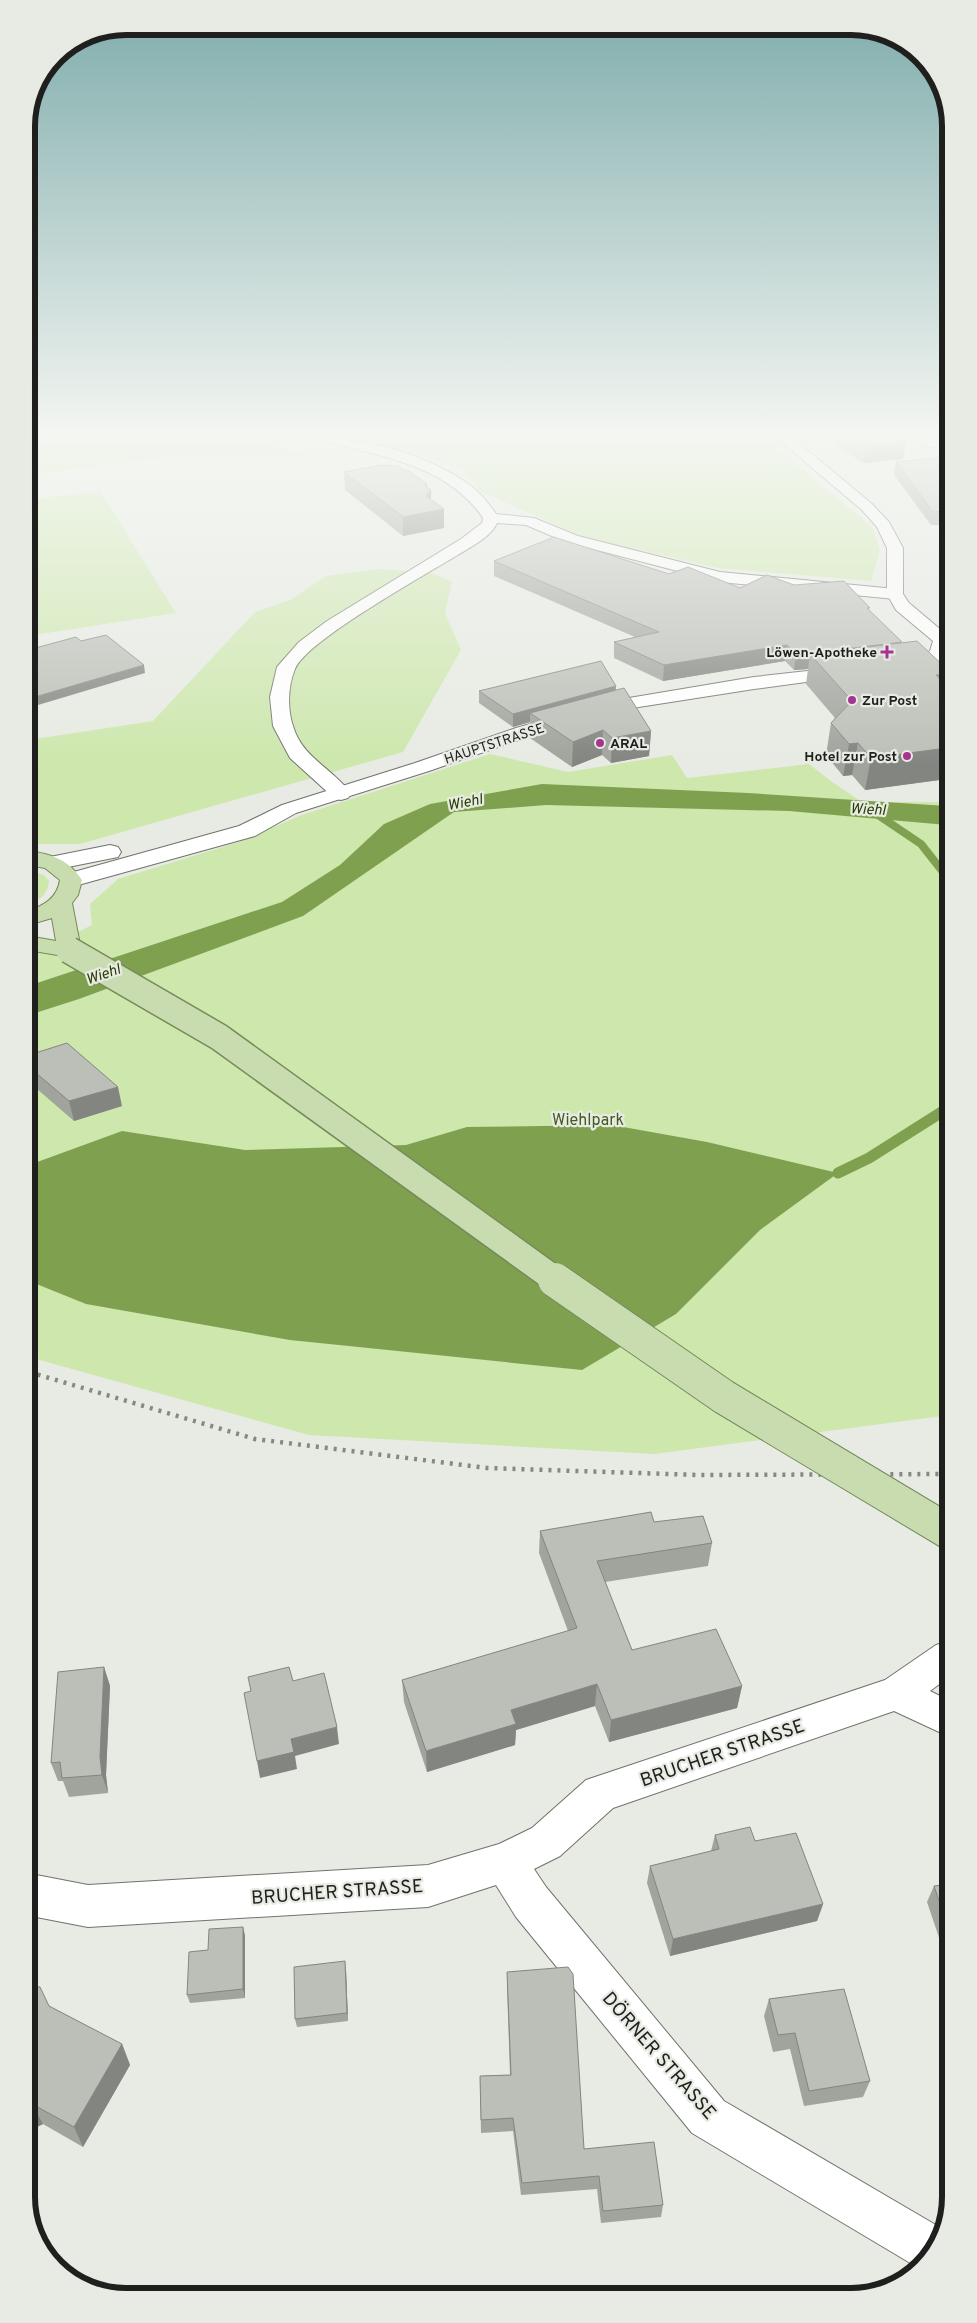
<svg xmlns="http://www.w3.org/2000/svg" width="977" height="2323" font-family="Overpass,sans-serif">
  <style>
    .green { fill: #cde7ad }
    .water { fill: #7fa14f }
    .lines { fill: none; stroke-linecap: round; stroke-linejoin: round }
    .stream-far1 { stroke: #7fa14f; stroke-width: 8 }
    .stream { stroke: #7fa14f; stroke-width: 11 }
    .minor-casing { stroke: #70736c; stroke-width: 2 }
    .tertiary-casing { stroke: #70736c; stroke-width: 2 }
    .primary-casing { stroke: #758b59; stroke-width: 2 }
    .minor { fill: #fff; fill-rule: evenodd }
    .tertiary { fill: #fff; fill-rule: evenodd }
    .primary { fill: #c8dcaf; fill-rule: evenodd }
    .rail { stroke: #868983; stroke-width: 4.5; stroke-dasharray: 3 6; stroke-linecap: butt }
    .primary-bridge-far1-casing { stroke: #758b59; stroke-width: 29; stroke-linecap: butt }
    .primary-bridge-casing { stroke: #758b59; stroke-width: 36; stroke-linecap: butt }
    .primary-bridge-far1 { stroke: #c8dcaf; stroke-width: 26 }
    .primary-bridge { stroke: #c8dcaf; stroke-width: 34 }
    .wall { fill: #a1a49d }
    .shaded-wall { fill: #838680 }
    .building { fill: #bbbfb7; stroke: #838680 }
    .poi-dot { fill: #a7348e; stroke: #e7ebe3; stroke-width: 2 }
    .labels { text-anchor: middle; stroke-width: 4.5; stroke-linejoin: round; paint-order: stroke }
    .far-poi-label { font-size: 14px; font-weight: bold; fill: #1f201d; stroke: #e7ebe3; text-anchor: end }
    .far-street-label { font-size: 14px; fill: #1f201d; stroke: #e7ebe3 }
    .far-water-label { font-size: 15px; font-style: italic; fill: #293e00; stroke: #e7ebe3 }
    .park-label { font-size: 16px; fill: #445b21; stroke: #e7ebe3 }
    .near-street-label { font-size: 19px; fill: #1f201d; stroke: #e7ebe3 }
    .rim { fill: none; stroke: #1f201d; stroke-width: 6 }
  </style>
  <rect width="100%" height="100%" fill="#e7ebe3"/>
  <g class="green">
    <path d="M 27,439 L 255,439 L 310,456 L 158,458 L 27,475 Z"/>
    <path d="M 356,439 L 767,439 L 873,528 L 880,551 L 871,581 L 718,568 L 584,537 L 481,492 L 460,467 Z"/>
    <path d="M 100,491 L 176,613 L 28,636 L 27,500 Z"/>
    <path d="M 377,569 L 430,572 L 452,582 L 445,613 L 461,650 L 403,752 L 80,844 L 28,844 L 28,740 L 153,721 L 255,612 L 290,600 L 326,576 Z"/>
    <path d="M 490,754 L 568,772 L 672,755 L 687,778 L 809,764 L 832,782 L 862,802 L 947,802 L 949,1415 L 654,1454 L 309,1435 L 29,1357 L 28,957 L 92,925 L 90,904 L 118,879 L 239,842 L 302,815 Z"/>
    <path d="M 28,870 L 44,875 L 49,881 C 48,894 40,900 28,904 Z"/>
  </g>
  <g class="water">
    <path d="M 542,784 L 748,793 L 947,806 L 947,825 L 789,811 L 546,805 L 454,812 L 303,916 L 79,999 L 29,1015 L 28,986 L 282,902 L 340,865 L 384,824 L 430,804 Z"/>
    <path d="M 612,1125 L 707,1142 L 838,1173 L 760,1230 L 676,1314 L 582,1370 L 290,1340 L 86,1304 L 29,1281 L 29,1165 L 122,1131 L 245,1150 L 406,1145 L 467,1127 Z"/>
  </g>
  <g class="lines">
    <path class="stream-far1" d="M 875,813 L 921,844 L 947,877"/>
    <path class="stream" d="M 838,1173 L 869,1158 L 948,1108"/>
    <g class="minor-casing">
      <g id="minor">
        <path d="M 325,439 C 372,439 428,456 467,483 C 479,491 488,502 496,514 L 534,518 L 578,536 L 720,572 L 895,589 L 901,590 L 903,594 L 901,598 L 895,599 L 720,582 L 566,542 L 526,525 L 497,523 C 491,537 469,548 456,556 C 425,575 306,641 295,669 C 288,686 287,708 293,726 C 302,758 334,769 351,794 L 348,798 L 341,800 L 334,798 L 290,758 L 273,726 L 270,697 L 277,667 L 299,642 L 327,621 L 461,539 L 482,523 L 483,518 C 449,467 383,456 327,442 Z"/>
        <path d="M 917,439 L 946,439 L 946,447 C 936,448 924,447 917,439 Z"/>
        <path d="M 949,1641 L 949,1677 L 930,1691 L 950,1701 L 950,1737 L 894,1711 L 613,1808 L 560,1856 L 534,1869 L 546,1887 L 724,2101 L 941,2228 L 930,2258 L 917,2267 L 692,2133 L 516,1917 L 496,1885 L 428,1907 L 88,1927 L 31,1916 L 31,1874 L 88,1885 L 428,1865 L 499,1844 L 532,1828 L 586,1780 L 885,1680 L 936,1645 Z"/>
      </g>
    </g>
    <g class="tertiary-casing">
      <g id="tertiary">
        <path d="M 778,439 L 794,439 L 872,504 L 889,522 L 903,548 L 903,594 L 909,603 L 947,635 C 947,641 949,650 946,655 C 941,668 902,672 891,669 L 888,665 L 891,661 L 920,657 L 930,651 L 933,641 L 896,610 L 887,594 L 887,548 L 877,527 L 862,510 Z"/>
        <path d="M 844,667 L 850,668 L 853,672 L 850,676 L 754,689 L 626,709 L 530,736 L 429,771 L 296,813 L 255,836 L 71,887 L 63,885 L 60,880 L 63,875 L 239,826 L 282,805 L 415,763 L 516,728 L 617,700 L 754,677 Z"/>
        <path d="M 110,845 L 118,847 L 121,852 L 118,857 L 53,870 L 45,868 L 42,863 L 45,858 Z"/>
      </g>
    </g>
    <g class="primary-casing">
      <path id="primary" d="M 28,851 C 52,854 69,860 82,880 L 78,895 L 72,903 L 81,950 L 77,955 L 69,957 L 28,950 L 28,936 L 56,941 L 52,918 L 28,925 L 28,911 C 45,905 57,898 60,880 L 45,868 L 28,865 Z"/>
    </g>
    <use href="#minor" class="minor"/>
    <use href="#tertiary" class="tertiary"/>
    <use href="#primary" class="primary"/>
    <path class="rail" d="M 29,1372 L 255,1439 L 487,1468 L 698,1475 L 949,1474"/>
    <g class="primary-bridge-far1-casing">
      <path id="primary-bridge-far1" d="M 69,950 L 219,1037 L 557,1281"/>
    </g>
    <g class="primary-bridge-casing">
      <path id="primary-bridge" d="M 555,1280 L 724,1397 L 949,1532"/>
    </g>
    <use href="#primary-bridge-far1" class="primary-bridge-far1"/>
    <use href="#primary-bridge" class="primary-bridge"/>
  </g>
  <g class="wall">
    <path d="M 826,439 L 903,439 L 906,442 L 903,459 L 863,463 Z"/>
    <path d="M 946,457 L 947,525 L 931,525 L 894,475 L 896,462 Z"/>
    <path d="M 404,470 L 427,484 L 427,487 L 431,500 L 444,528 L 403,536 L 345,490 L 344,472 Z"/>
    <path d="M 494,561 L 669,574 L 870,611 L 902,643 L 947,669 L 947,779 L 865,790 L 852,775 L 843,776 L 826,755 L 831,723 L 835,718 L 806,684 L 808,669 L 794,670 L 785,661 L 663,681 L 614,658 L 614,642 L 635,637 L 494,576 Z"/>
    <path d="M 615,690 L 651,731 L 649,756 L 611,763 L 602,755 L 572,767 L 530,738 L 530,722 L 513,727 L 479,703 L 479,691 Z"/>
    <path d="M 29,1055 L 122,1106 L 74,1121 L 29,1082 Z"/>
    <path d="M 654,1522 L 712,1543 L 708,1566 L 605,1582 L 632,1650 L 742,1686 L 737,1708 L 609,1742 L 595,1706 L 516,1730 L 515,1745 L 427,1772 L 404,1702 L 402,1680 L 568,1631 L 539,1553 L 540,1531 Z"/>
    <path d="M 104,1667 L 110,1686 L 106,1775 L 108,1793 L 69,1797 L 63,1781 L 58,1781 L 51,1763 Z"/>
    <path d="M 715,1835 L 755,1841 L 823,1904 L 817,1921 L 670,1956 L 647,1883 L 650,1866 L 711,1851 Z"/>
    <path d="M 950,1884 L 950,1970 L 927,1902 L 934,1886 Z"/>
    <path d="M 243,1927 L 245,1936 L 245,1998 L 190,2003 L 187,1995 L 208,1950 Z"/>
    <path d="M 346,1970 L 348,2021 L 297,2027 L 295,2019 Z"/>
    <path d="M 507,1972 L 584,2149 L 663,2205 L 661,2217 L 601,2223 L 597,2189 L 521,2195 L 513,2131 L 481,2133 L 480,2076 L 510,2075 L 507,1986 Z"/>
    <path d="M 31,1986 L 49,2006 L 122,2044 L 130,2065 L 83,2147 L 43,2124 L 31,2130 Z"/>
    <path d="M 769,1999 L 870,2081 L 863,2097 L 804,2106 L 790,2049 L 773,2052 L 764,2016 Z"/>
  </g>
  <g class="shaded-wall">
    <path d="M 906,442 L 903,459 L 863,463 L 866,446 Z"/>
    <path d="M 427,484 L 427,495 L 431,490 L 431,509 L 444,509 L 444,528 L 403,536 L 403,517 Z"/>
    <path d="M 902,642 L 810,654 L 808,669 L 794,670 L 796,655 Z"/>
    <path d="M 787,645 L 785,661 L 663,681 L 664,665 Z"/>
    <path d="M 144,665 L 145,673 L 28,708 L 28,699 Z"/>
    <path d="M 947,674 L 947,694 L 936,675 Z"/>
    <path d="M 616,686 L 615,699 L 530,713 L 530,722 L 513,727 L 513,714 Z"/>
    <path d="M 603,730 L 602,755 L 572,767 L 573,742 Z"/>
    <path d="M 651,731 L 649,756 L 611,763 L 612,738 Z"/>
    <path d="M 858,743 L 852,775 L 843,776 L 849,744 Z"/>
    <path d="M 947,748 L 947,779 L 865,790 L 871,758 Z"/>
    <path d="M 118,1087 L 122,1106 L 74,1121 L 69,1101 Z"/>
    <path d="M 104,1667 L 110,1686 L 106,1775 L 108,1793 L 102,1775 L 100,1757 Z"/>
    <path d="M 597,1684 L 595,1706 L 516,1730 L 515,1745 L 427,1772 L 426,1751 L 511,1710 Z"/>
    <path d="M 742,1686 L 737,1708 L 609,1742 L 611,1720 Z"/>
    <path d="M 337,1727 L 339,1744 L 295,1756 L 297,1769 L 260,1778 L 257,1761 L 291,1739 Z"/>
    <path d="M 823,1904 L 817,1921 L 670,1956 L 673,1939 Z"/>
    <path d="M 243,1927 L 245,1936 L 245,1998 L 243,1989 Z"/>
    <path d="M 345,1961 L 346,1970 L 348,2021 L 347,2013 Z"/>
    <path d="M 122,2044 L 130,2065 L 83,2147 L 74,2127 Z"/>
    <path d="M 32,2104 L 43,2124 L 31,2130 L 31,2105 Z"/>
  </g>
  <g class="building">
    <path d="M 855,439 L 903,439 L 906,442 L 866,446 Z"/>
    <path d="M 946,457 L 947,511 L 933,512 L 896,462 Z"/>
    <path d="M 382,465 L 398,466 L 404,470 L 409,471 L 427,484 L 425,486 L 431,490 L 426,496 L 444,509 L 403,517 L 344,472 Z"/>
    <path d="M 554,537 L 669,574 L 688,567 L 740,588 L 767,575 L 794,585 L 844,581 L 870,608 L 867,608 L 902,642 L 796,655 L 787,645 L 664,665 L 614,642 L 659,632 L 494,561 Z"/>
    <path d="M 106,635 L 144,665 L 28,699 L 28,650 L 76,637 L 81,641 Z"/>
    <path d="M 917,641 L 947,669 L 947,674 L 936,675 L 947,687 L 947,748 L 871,758 L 858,743 L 849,744 L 831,723 L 852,701 L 810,654 Z"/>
    <path d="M 601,661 L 616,686 L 513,714 L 479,691 Z"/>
    <path d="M 624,688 L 651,731 L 612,738 L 603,730 L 573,742 L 530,713 Z"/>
    <path d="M 67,1043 L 118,1087 L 69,1101 L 29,1067 L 29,1055 Z"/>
    <path d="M 651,1512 L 654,1522 L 703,1516 L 712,1543 L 597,1561 L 632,1650 L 716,1629 L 742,1686 L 611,1720 L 597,1684 L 511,1710 L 516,1724 L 426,1751 L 402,1680 L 577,1628 L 540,1531 Z"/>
    <path d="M 104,1667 L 100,1757 L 102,1775 L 62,1778 L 60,1762 L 51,1763 L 58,1672 Z"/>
    <path d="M 289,1667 L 293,1681 L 324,1673 L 337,1727 L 291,1739 L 294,1752 L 257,1761 L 244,1693 L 251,1691 L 248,1677 Z"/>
    <path d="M 750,1827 L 755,1841 L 796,1833 L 823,1904 L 673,1939 L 650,1866 L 719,1849 L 715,1835 Z"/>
    <path d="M 950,1884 L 950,1933 L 934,1886 Z"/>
    <path d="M 243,1927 L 243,1989 L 187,1995 L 189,1952 L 208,1950 L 209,1929 Z"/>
    <path d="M 345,1961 L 347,2013 L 295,2019 L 294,1967 Z"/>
    <path d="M 568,1967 L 573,1974 L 584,2149 L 654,2142 L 663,2205 L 603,2211 L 599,2176 L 522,2183 L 513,2118 L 481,2120 L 480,2076 L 511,2075 L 507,1972 Z"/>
    <path d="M 31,1986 L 40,1987 L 49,2006 L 122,2044 L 74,2127 L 32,2104 L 31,2105 Z"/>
    <path d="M 844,1989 L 870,2081 L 809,2091 L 795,2033 L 778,2035 L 769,1999 Z"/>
  </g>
  <linearGradient id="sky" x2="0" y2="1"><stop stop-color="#7eacab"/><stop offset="0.57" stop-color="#f4f6f2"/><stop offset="1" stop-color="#f4f6f2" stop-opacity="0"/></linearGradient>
  <rect width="977" height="764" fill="url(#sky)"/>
  <g class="poi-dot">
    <path d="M884.5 644.5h5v5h5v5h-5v5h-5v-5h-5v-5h5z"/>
    <circle cx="852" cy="700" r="5"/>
    <circle cx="600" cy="743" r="5"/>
    <circle cx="907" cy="756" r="5"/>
  </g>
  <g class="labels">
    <g class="far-poi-label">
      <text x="877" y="657">Löwen-Apotheke</text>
      <text x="862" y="705" text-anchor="start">Zur Post</text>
      <text x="610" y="748" text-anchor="start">ARAL</text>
      <text x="897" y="761">Hotel zur Post</text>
    </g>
    <g class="far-street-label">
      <text transform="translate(494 743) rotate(-18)" y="5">HAUPTSTRASSE</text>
    </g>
    <g class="far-water-label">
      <text transform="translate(465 802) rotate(-11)" y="5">Wiehl</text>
      <text transform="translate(868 809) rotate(3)" y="5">Wiehl</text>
      <text transform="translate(103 974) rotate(-19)" y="5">Wiehl</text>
    </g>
    <g class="park-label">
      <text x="588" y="1125">Wiehlpark</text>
    </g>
    <g class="near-street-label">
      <text transform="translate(722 1752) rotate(-19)" y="7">BRUCHER STRASSE</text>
      <text transform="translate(337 1891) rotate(-4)" y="7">BRUCHER STRASSE</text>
      <text transform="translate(660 2055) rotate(49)" y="7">DÖRNER STRASSE</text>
    </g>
  </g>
  <path d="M0 0H977V2323H0ZM126 35H851A91 91 0 0 1 942 126V2197A91 91 0 0 1 851 2288H126A91 91 0 0 1 35 2197V126A91 91 0 0 1 126 35Z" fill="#e7ebe3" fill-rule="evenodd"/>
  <path class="rim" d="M126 35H851A91 91 0 0 1 942 126V2197A91 91 0 0 1 851 2288H126A91 91 0 0 1 35 2197V126A91 91 0 0 1 126 35Z"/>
</svg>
